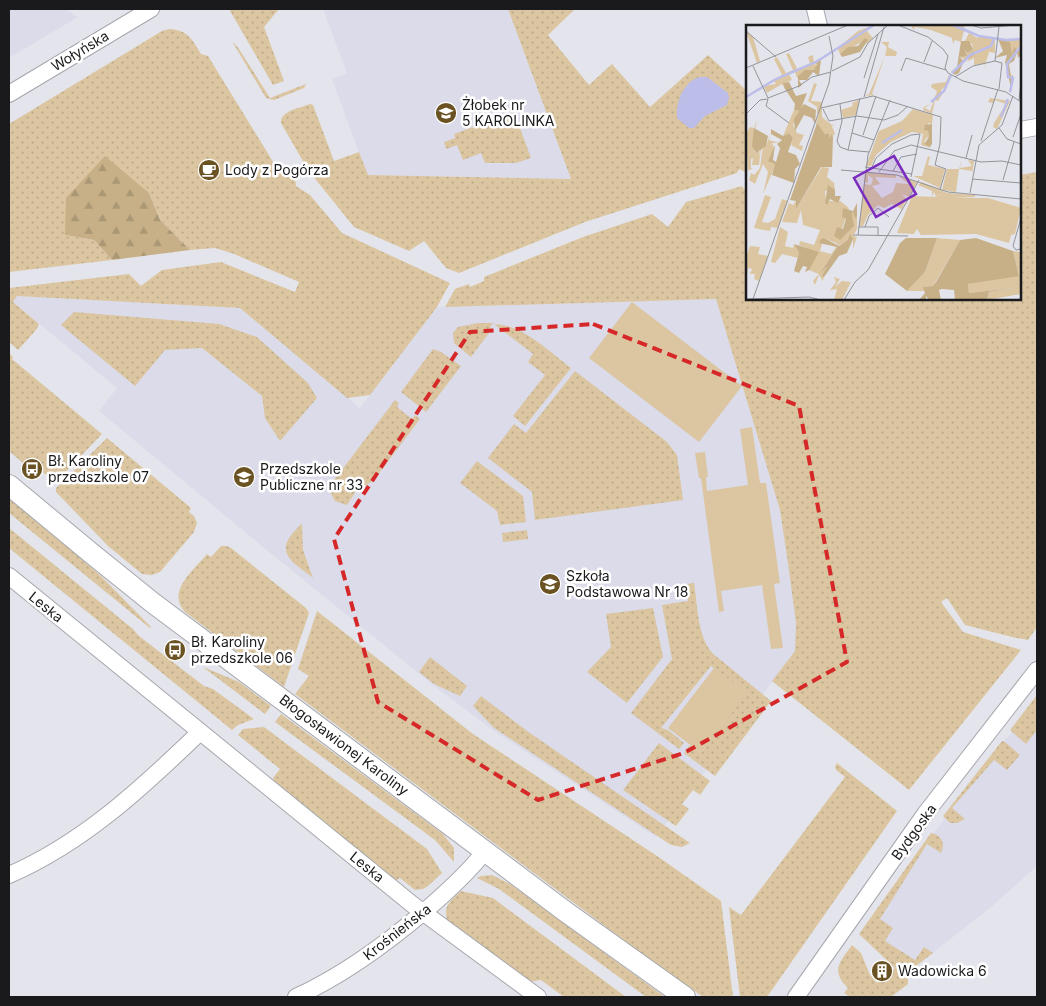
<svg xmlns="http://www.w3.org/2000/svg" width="1046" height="1006" font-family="Inter,sans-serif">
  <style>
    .built { fill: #dbdbea }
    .grass { fill: url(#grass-dots) }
    .forest { fill: url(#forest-firs) }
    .garden { fill: #dbc6a1 }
    .water { fill: #bcbde9 }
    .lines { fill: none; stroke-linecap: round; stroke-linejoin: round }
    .minor-casing { stroke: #a6a7ad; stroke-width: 18 }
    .tertiary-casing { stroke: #a6a7ad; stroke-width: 22 }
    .minor { stroke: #fff; stroke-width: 16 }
    .tertiary { stroke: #fff; stroke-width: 20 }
    .marked { fill: none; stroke: #d62828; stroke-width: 4; stroke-dasharray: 10 6; stroke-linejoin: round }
    .labels { text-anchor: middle; stroke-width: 5; stroke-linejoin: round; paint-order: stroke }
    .street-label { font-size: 14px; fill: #1a1a1c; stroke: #fff }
    .poi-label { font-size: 14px; fill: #1a1a1c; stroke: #fff; text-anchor: start }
    .inset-river { fill: none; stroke: #bcbde9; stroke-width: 2.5 }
    .inset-road { fill: none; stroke: #939499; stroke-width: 1 }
    .view { fill: #7b2cbf; fill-opacity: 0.15; stroke: #7b2cbf; stroke-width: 2.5 }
    .inset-edge { fill: none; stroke: #1a1a1c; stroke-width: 2.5 }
  </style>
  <defs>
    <pattern id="grass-dots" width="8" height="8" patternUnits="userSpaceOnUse" patternTransform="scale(1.25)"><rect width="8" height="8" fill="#dbc6a1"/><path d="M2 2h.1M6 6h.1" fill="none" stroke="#bbaa8a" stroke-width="1.8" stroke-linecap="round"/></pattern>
    <pattern id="forest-firs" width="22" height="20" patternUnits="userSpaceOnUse" patternTransform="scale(1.25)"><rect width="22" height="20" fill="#c7b087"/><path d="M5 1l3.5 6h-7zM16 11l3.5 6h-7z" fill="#aa9774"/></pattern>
  </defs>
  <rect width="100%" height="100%" fill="#e4e5ec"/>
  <g class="built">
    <path d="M 9,9 L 65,9 L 78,17 L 9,58 Z"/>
    <path d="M 323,9 L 508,9 L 571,179 L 367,175 L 332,79 L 347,73 Z"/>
    <path d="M 16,296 L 240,308 L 360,408 L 437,307 L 716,299 L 780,510 L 797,618 L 795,651 L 656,837 L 494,731 L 433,685 L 258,543 L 99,411 L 117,388 L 13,302 Z"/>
    <path d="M 1037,706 L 1037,866 L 990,908 L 908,972 L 866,928 L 951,809 L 1004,741 Z"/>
  </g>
  <g class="grass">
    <path d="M 229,9 L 279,9 L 264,27 L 284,81 L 273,85 Z"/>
    <path d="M 508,9 L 575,9 L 548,35 L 589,85 L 612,64 L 650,107 L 708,55 L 747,91 L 747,173 L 739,169 L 737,173 L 585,222 L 459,273 L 446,268 L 424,241 L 409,251 L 354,227 L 308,170 L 281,123 C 280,111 300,108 310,104 L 313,105 L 334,161 L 359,152 L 368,175 L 571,179 Z"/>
    <path d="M 169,29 C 188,30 192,39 201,54 L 208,56 L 275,165 C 289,170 295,169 296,186 L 310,195 L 342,233 L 450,283 L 437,307 L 370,395 L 347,398 L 240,308 L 17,296 L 13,302 L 39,324 L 36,330 L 18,350 L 9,342 L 9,288 L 129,274 L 141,286 L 162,270 L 221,262 L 295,292 L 299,282 L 234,254 L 215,248 L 190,250 L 160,220 L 149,193 L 65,235 L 94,240 L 112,260 L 9,272 L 9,124 L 162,31 Z"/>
    <path d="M 233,43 L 234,43 L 239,49 L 270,98 L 306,84 L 304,88 L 274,100 L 266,98 Z"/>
    <path d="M 514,112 L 531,158 L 516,163 L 485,163 L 481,153 L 463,160 L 457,145 L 446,149 L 444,142 L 455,138 L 454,134 Z"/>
    <path d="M 1037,172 L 1037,627 L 1028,640 L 1012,637 L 965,625 L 947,598 L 941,602 L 963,632 L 1021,650 L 909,790 L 772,681 L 795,651 L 796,623 L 788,563 L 780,510 L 716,299 L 445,307 L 455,289 L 469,284 L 470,287 L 484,281 L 484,277 L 583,237 L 652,214 L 668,227 L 686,202 L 742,186 L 744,189 L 747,189 L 747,299 L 1020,299 L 1020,175 Z"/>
    <path d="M 74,312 L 219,324 L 257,337 L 308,383 L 317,398 L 280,441 L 265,418 L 262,396 L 202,348 L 165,350 L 135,386 L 61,325 Z"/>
    <path d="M 478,323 L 493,323 L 490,327 L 492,329 L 471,357 L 454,343 L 453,333 L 458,327 Z"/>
    <path d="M 494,324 C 523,325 548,351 571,368 L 525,426 L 513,416 L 545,375 L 528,362 L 533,354 Z"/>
    <path d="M 433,349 L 441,352 L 461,366 L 426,412 L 401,392 Z"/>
    <path d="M 9,353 L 13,357 L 12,359 L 102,434 L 55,483 L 43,472 L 44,470 L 31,458 L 24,464 L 9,451 Z"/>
    <path d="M 575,371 L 667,442 L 677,455 L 683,500 L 535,520 L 532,492 L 488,458 L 514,424 L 526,433 Z"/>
    <path d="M 395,400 L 399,403 L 397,407 L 412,419 L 415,415 L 420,419 L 373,481 L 356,491 L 347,505 L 335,501 L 328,488 Z"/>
    <path d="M 107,438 L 191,508 L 189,512 L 194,516 L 197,523 L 194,532 L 160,572 L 152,575 L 142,574 L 108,546 L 56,492 L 56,488 Z"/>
    <path d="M 477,461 L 523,496 L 526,522 L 500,525 L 497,511 L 460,483 Z"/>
    <path d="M 9,497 L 101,576 L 151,627 L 150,628 L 9,513 Z"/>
    <path d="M 302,523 L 303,550 L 313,578 C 303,569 280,558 287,542 C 290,535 297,529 302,523 Z"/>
    <path d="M 9,528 L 133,629 L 139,636 L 204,686 L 213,689 L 254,719 L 238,725 L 232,730 L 9,548 Z"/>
    <path d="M 527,530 L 528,539 L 503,542 L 502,533 Z"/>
    <path d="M 221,546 L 227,546 L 231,548 L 306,608 L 309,613 L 284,687 L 185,612 C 166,591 194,570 207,554 L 211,557 Z"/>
    <path d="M 694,583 C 698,607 697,634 712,653 L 771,701 L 715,776 L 684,753 L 690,745 L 701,753 L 746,693 L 711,666 L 661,728 L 668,730 L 684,743 L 679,749 L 631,713 L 672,659 L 662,605 L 688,601 L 686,584 Z"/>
    <path d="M 653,608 L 663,657 L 627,703 L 587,672 L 611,647 L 606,614 Z"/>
    <path d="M 317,611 L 473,734 L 660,858 L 721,901 L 733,997 L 703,997 L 641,953 L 295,694 L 309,676 L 298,669 Z"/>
    <path d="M 430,657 L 467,686 L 460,696 L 434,684 L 419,672 Z"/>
    <path d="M 203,667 L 239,682 L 271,706 L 265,714 Z"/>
    <path d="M 1037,695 L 1037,730 L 1026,744 L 1010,730 Z"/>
    <path d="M 481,696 L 527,731 L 690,843 L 682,847 L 671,845 L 494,728 L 473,706 Z"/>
    <path d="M 281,714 L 443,834 L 454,848 L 454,862 L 435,840 L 275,722 Z"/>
    <path d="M 264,727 L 427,849 L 442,873 L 428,886 L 423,889 L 415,890 L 400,878 L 394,882 L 274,782 L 273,778 L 280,769 L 238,735 L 243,729 Z"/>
    <path d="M 1002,741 L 1005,742 L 1020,755 L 1007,770 L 994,760 L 952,808 L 965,819 L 957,823 L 950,823 L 943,816 Z"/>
    <path d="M 659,743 L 710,781 L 700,795 L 693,790 L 682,804 L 689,809 L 676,826 L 623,790 Z"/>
    <path d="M 837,763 L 897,811 L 767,997 L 740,997 L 729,907 L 741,915 L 845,777 L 836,770 L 835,767 Z"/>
    <path d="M 931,833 C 941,835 946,843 941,853 L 927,844 L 880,919 L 893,928 L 885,941 L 915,960 L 924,947 L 933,953 L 908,972 L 908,984 L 891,997 L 850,997 L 844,993 L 848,988 C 830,970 840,962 852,945 L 861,953 L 870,975 L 877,983 L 895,968 L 859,934 Z"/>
    <path d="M 492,875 L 510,884 L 665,997 L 646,997 L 499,889 L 477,878 L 481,876 Z"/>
    <path d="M 461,891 L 493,898 L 626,997 L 564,997 L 541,980 L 529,982 L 449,923 C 441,908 450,901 461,891 Z"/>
  </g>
  <path class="forest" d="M 105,156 L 149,193 L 160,220 L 190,250 L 112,260 L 94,240 L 65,235 L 66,198 Z"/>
  <g class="garden">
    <path d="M 632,302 L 742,386 L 699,442 L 589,358 Z"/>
    <path d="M 752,427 L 760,483 L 766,483 L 780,583 L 774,584 L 783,648 L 771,649 L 762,585 L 721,591 L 724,611 L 719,612 L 701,478 L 699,478 L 695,453 L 705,452 L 708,477 L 706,477 L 707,491 L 748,485 L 740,429 Z"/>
    <path d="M 714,668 L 747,693 L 701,753 L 668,728 Z"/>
  </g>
  <path class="water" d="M 699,77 L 707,77 L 728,93 L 729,98 L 727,105 L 705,116 L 694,128 L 689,128 L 677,118 C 676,101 683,83 699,77 Z"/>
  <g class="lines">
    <g class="minor-casing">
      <g id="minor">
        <path d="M 815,9 L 819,26"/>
        <path d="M 9,94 L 151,9"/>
        <path d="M 1020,130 L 1037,127"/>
        <path d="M 9,576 L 413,905 L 538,997"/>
        <path d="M 9,875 C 83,843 142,788 200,732"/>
        <path d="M 296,997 C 344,975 386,944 426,910 C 447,892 468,873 485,851"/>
        <path d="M 796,997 L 925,814 L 1037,670"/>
      </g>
    </g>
    <g class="tertiary-casing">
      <path id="tertiary" d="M 9,485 L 91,553 L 153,603 L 566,912 L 685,997"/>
    </g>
    <use href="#minor" class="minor"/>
    <use href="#tertiary" class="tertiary"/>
  </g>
  <path class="marked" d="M 593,324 L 799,406 L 847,662 L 684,753 L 538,800 L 378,702 L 334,539 L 470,332 Z"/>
  <defs>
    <g id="school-disc" transform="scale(1.125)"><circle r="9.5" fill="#6b5223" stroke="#fff"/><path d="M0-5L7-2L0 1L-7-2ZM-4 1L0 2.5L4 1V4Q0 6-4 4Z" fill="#fff"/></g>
    <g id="cafe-disc" transform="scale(1.125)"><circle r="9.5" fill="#6b5223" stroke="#fff"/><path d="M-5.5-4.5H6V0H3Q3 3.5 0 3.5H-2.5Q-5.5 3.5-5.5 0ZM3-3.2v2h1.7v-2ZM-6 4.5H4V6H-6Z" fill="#fff"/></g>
    <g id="bus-disc" transform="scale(1.125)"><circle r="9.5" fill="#6b5223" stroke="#fff"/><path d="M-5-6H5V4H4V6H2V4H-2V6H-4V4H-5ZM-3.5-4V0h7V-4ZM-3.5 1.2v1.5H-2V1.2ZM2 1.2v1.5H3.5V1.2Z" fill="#fff"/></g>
    <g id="building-disc" transform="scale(1.125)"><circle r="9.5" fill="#6b5223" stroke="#fff"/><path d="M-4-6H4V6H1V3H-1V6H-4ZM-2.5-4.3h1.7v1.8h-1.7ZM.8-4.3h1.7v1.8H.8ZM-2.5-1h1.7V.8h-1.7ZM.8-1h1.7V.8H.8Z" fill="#fff"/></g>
  </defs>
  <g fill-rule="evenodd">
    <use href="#school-disc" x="446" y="113"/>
    <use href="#cafe-disc" x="209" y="170"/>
    <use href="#bus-disc" x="32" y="469"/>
    <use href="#school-disc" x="244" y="477"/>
    <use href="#school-disc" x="550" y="584"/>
    <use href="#bus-disc" x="175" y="650"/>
    <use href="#building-disc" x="882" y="971"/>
  </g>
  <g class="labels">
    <g class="street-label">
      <text transform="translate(80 51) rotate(-31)" y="5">Wołyńska</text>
      <text transform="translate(46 607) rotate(39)" y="5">Leska</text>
      <text transform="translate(344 745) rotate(37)" y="5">Błogosławionej Karoliny</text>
      <text transform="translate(914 832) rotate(-54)" y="5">Bydgoska</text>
      <text transform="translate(367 867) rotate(39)" y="5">Leska</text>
      <text transform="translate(397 932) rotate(-38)" y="5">Krośnieńska</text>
    </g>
    <g class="poi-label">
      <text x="462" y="110">Żłobek nr<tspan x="462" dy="16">5 KAROLINKA</tspan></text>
      <text x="225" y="175">Lody z Pogórza</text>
      <text x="48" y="466">Bł. Karoliny<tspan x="48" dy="16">przedszkole 07</tspan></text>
      <text x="260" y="474">Przedszkole<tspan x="260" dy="16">Publiczne nr 33</tspan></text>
      <text x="566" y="581">Szkoła<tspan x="566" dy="16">Podstawowa Nr 18</tspan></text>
      <text x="191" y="647">Bł. Karoliny<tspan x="191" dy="16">przedszkole 06</tspan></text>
      <text x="898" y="976">Wadowicka 6</text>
    </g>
  </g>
  <g transform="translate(746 25)">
    <rect width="275" height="275" fill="#e4e5ec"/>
    <path d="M 164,0 L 218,0 L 219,5 L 231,13 L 234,11 L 249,13 L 249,28 L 243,27 L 238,44 L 239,39 L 228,40 L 228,33 L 221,37 L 227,28 L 219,36 L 215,32 L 213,35 L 215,30 L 221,31 L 219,25 L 222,28 L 227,24 L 226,19 L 219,16 L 223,8 L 218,6 L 215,17 L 209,15 L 207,19 L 206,13 L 185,5 L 169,2 L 168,5 ZM 123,2 L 120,5 L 127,13 L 120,19 L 114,18 L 94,29 L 92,24 L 88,26 L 112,6 ZM 0,6 L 7,12 L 14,36 L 11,38 ZM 275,13 L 273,25 L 266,30 L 259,26 L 259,21 L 264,19 L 260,15 ZM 135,17 L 143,17 L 142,22 L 151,27 L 150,31 L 139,31 L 126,69 L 129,70 L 118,71 L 123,69 L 139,31 L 141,22 ZM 43,28 L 51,43 L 43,49 L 46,55 L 39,58 L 39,64 L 36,59 L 21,68 L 17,61 L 30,59 L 28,56 L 36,50 L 28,34 L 31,32 L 40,48 L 47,45 L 40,29 ZM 67,30 L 68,39 L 71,40 L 69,45 L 51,53 L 49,47 L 64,39 L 62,32 ZM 203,49 L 202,59 L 195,65 L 197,68 L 192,76 L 189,75 L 186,89 L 177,85 L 178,82 L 184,79 L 179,83 L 184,86 L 191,66 L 185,62 L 186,59 L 200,57 ZM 68,58 L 71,59 L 65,76 L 76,77 L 76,92 L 86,100 L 89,98 L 86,101 L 89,109 L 83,113 L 83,108 L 79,109 L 70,98 L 73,88 L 71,89 L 71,82 L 62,76 ZM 244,73 L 264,76 L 251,104 L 247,102 L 248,98 L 260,79 L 249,75 L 247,78 L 242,77 ZM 113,75 L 110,90 L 97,93 L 95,85 L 107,81 L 106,78 ZM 57,78 L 57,84 L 47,100 L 51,108 L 58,110 L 53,120 L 57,121 L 56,126 L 45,120 L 47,113 L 43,108 L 37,111 L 48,85 L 54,86 ZM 167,84 L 187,90 L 186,99 L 182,98 L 183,115 L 181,112 L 178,117 L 185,123 L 175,120 L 177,109 L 166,107 L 145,117 L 130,130 L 125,141 L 120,141 L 133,106 L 156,96 ZM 11,94 L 7,114 L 8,126 L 10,128 L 13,124 L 13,133 L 14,123 L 15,123 L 13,140 L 6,140 L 7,133 L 5,134 L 5,143 L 7,143 L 2,146 L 0,109 L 4,102 L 8,103 ZM 25,107 L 23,115 L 33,118 L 26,118 L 28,123 L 23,135 L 30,139 L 17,169 L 22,147 L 17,139 L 9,159 L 3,155 L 5,148 L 8,150 L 14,143 L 17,121 L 20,121 ZM 182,131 L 184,132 L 182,140 L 199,144 L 194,163 L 167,151 L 176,151 ZM 216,134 L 214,143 L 226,141 L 222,135 L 228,136 L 226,149 L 226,146 L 213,144 L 210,167 L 196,165 L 201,144 L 213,144 L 216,134 L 221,135 ZM 76,142 L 83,143 L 81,152 L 88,158 L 89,165 L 79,166 L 80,176 L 94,176 L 103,183 L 93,213 L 102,207 L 107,186 L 111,192 L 111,204 L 107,211 L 111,212 L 107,224 L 107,214 L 91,221 L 80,240 L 77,256 L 73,250 L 69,260 L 67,256 L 73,249 L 63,245 L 65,225 L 53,220 L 54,216 L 68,220 L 74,205 L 57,200 L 55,185 L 51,198 L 36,197 L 43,178 L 47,180 L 50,176 L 50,184 ZM 78,213 L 92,219 L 85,229 L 74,226 ZM 119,147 L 150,150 L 150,153 L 129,152 L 134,159 L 126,161 L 136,173 L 147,167 L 150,158 L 163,159 L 152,151 L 171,157 L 163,172 L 155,169 L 161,174 L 154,187 L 155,184 L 146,179 L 138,183 L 132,180 L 122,190 L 117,201 L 113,201 L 118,159 L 125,160 L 127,154 L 122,150 L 122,158 L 118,157 ZM 176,157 L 201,168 L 229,170 L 229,172 L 207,173 L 193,169 L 190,172 L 188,167 L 186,172 L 186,166 L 172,160 ZM 19,170 L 25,172 L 16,197 L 22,198 L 29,194 L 36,174 L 42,176 L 32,203 L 25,202 L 24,206 L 8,203 ZM 34,202 L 42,207 L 39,221 L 47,223 L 48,219 L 53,228 L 52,233 L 36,229 L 29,238 L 25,237 ZM 191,213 L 214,215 L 187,261 L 178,262 L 179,266 L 161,266 L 179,247 ZM 4,221 L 14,222 L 12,229 L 22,231 L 13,256 L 8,254 L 9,249 L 4,249 L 6,244 L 2,243 L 0,254 L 0,233 ZM 267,226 L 274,227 L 275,269 L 241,275 L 243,267 L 267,263 L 223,268 L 222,259 L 273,250 ZM 88,252 L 94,254 L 89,262 L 96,256 L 105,257 L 96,275 L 88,275 L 91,264 L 84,265 L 90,257 Z" fill="#dbc6a1" fill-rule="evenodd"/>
    <path d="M 119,13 L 122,15 L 114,27 L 96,32 L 94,29 L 102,22 L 112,21 ZM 252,14 L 264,17 L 266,30 L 268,22 L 271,25 L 275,22 L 275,30 L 272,33 L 271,27 L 268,36 L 263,39 L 265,51 L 267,50 L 265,63 L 259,37 L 261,30 L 249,33 L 257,26 ZM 215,16 L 223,16 L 227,24 L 222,28 L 219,25 L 221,31 L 214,32 L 217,36 L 227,26 L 230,28 L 217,38 L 213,48 L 209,50 L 205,47 L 211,42 ZM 75,34 L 73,51 L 67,47 L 61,55 L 53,55 L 56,60 L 52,63 L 52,51 L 59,45 L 68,45 L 71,39 L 67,37 ZM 43,57 L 50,71 L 61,68 L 54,86 L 48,85 L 49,79 L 39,64 L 37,58 ZM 58,79 L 70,85 L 69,99 L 66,93 L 58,90 L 49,106 L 48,94 ZM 71,98 L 79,109 L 83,108 L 83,113 L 86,109 L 87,112 L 86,142 L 75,142 L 50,184 L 50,176 L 44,175 ZM 186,99 L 186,119 L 188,116 L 184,122 L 178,119 L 183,112 L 182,106 L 178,105 L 179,100 ZM 8,103 L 22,111 L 20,121 L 10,128 L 6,121 ZM 25,104 L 37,111 L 43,108 L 47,113 L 42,127 L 50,130 L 54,139 L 49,144 L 48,158 L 26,150 L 29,139 L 22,136 L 29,120 L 27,135 L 30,137 L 34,123 L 31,119 L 36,115 L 25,109 ZM 82,160 L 89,165 L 89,171 L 95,171 L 92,178 L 84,174 L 81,180 L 79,178 ZM 111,178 L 111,192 L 109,193 L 107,186 L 106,191 L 108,201 L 94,215 L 88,211 L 91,202 L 97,204 L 100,194 L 96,192 L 97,183 L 107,186 ZM 104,209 L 107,214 L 101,228 L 93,231 L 78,252 L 76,251 L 81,241 L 74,249 L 91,222 L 73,218 L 75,214 L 78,213 L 93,221 L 102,215 ZM 160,213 L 191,213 L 179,247 L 161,266 L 139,249 L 154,218 ZM 230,213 L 267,226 L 273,251 L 222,259 L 223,268 L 267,263 L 243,267 L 241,275 L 209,275 L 208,265 L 196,264 L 193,265 L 195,275 L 183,275 L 180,271 L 180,275 L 173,275 L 179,268 L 177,262 L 187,261 L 190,257 L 214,215 ZM 48,219 L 73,227 L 63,245 L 59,247 L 61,242 L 57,241 L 53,248 L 48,246 L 53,228 Z" fill="#c7b087"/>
    <path d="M 192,169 L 210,173 L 242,173 L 275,183 L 269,209 L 265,210 L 263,218 L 230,209 L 175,210 L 171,204 L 168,209 L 151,208 L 166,171 L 191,172 Z" fill="#dbc6a1"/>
    <path class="inset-river" d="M 207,0 L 233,11 L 260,15 L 275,14M 206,48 L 224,30 L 245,21 L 248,14M 264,67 L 267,53 L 262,52 L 261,39 L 275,21M 0,72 L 30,54 L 70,37 L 128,0M 185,77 L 198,66 L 205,50M 255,92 L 262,74M 136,118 L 156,105"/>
    <path class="inset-road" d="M 152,0 L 182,12 L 197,24 L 202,31 L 199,43 L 202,48 L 217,56 L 260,67 L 275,77M 225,0 L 235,3 L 270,0M 0,6 L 30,32M 249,36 L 256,38 L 253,64M 249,36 L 253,2M 178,37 L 186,16M 7,41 L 22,73M 0,43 L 102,0M 86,46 L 114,32 L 122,18 L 142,0M 155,46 L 160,33 L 200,45M 209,52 L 227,41 L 249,36M 118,53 L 132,9M 118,72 L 138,2M 22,73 L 53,61 L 66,52 L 85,47M 114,73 L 102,125 L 123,127M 22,74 L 20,81 L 43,98M 273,75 L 275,57M 94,79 L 96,96 L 91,116 L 94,122 L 102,125M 75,83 L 127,71 L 195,92 L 194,119 L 189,140 L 200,144 L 194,165M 77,84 L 83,96 L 111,91 L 138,95 L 152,90 L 162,81M 0,89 L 14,75 L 22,74M 253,103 L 261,114 L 275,119M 106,108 L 128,115M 117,110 L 130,71M 267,112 L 275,89M 235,116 L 252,64M 220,133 L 226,110M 119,142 L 166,149M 126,142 L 130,133 L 146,119 L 165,110 L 174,109 L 165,152M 95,145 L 151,150 L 202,167 L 275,174M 147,146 L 155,132 L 171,129M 133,147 L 148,126 L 165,120 L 235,137 L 256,136 L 275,140M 226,154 L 275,158M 257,155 L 268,117M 224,168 L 233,120 L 256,100 L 267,71M 275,193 L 267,221 L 270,225 L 275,224M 112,202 L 132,202 L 132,210M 119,202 L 123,191 L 132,183 L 143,192M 107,210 L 162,211M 112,210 L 122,130 L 144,75M 0,274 L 63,272 L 75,275M 7,274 L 83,58 L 87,31 L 83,11M 98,275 L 109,257 L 122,245 L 173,155"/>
    <path class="view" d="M 148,131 L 170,169 L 130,192 L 108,153 Z"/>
    <rect width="275" height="275" class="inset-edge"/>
  </g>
  <rect width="1046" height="1006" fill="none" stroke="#1a1a1c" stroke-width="20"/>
</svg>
